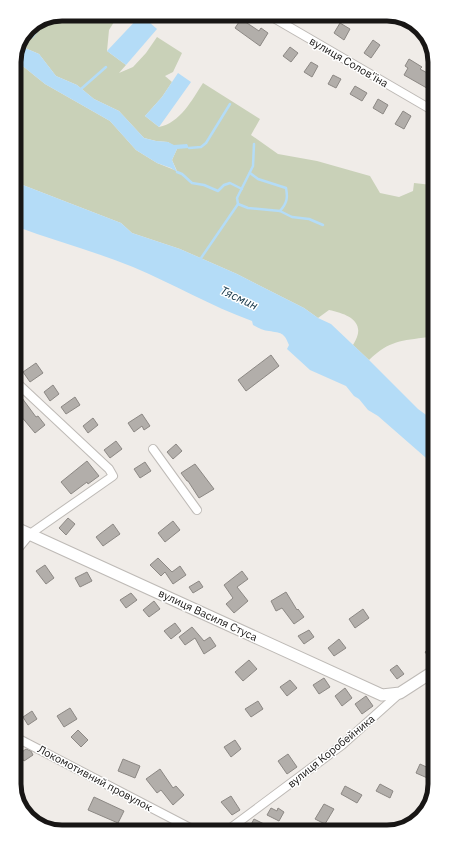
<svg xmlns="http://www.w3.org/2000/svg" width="449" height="846" font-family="'IBM Plex Sans',sans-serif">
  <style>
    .green { fill: #c9d1b8 }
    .water { fill: #b4dcf7 }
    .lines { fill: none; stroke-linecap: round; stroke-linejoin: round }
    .stream { stroke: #b4dcf7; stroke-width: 2.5 }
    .building { fill: #b2aeaa; stroke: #8c8884 }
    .street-casing { stroke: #bebab6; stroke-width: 10 }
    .secondary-casing { stroke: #bebab6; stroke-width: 13 }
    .street { stroke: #fff; stroke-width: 8 }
    .secondary { stroke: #fff; stroke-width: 11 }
    .labels { text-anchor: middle; stroke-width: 3; stroke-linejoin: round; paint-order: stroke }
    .street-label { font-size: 11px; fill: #181615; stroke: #fff }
    .water-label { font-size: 12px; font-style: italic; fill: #0f3144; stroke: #fff }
    .rim { fill: none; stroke: #181615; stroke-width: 5 }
  </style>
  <rect width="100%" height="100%" fill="#f0ece8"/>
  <path class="green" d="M 62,14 L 119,14 L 109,30 L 107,51 L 126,65 L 119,73 L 133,67 L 146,53 L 157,37 L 182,53 L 173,72 L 165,76 L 172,82 L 162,97 L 145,116 L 159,127 C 180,123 192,100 203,83 L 260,119 L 251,135 L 278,154 L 317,161 L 370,176 L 380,193 L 399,197 L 413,191 L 414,183 L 432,185 L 433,338 L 428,337 C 401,341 390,340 369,360 L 353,345 C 368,322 348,314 329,310 L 318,318 L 304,308 L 237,274 L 180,249 L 132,233 L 121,223 L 15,182 L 14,59 L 45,84 L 110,121 L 136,150 L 157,163 L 177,171 L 172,160 L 177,149 L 168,142 L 156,141 L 144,138 L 119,111 L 94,99 L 77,85 L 56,76 L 39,54 L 25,48 L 22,42 L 28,28 Z"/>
  <g class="water">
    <path d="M 141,15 L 157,29 L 126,65 L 107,51 Z"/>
    <path d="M 22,42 L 25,48 L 39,54 L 56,76 L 77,85 L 94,99 L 119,111 L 144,138 L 156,141 L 168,142 L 174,145 L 187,144 L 189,148 L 177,149 L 172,160 L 177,172 L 171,168 L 157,163 L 136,150 L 110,121 L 45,84 L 14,59 Z"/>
    <path d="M 178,73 L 191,82 L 159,127 L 145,116 L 162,97 Z"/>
    <path d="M 15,182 L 121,223 L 132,233 L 180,249 L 237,274 L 304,308 L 318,318 L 331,324 L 369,360 L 418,409 L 433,420 L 433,464 L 378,416 L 368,410 L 359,399 L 354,396 L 346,386 L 310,370 L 287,349 L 289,345 C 284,332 281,333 269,331 C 264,331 258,328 253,325 L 252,321 C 211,306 173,284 133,267 C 94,251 54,241 15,226 Z"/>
  </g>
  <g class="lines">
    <g class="stream">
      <path d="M 22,42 L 32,37 L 46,20"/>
      <path d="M 81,89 L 106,67"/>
      <path d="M 189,148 L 201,147 L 206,143 L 230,104"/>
      <path d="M 177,172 L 182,174 L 192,183 L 204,185 L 218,191 L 224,185 L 230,183 L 242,189"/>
      <path d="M 238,204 L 248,208 L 280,211 C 287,203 288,198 286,188 L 258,179 L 250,173"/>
      <path d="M 280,211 L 292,217 L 309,219 L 323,225"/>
      <path d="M 199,261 L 238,204 L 237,198 L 253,166 L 254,144"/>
    </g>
  </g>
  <g class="building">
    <path d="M 212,14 L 229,14 L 223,22 Z"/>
    <path d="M 241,19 L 259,31 L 261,28 L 268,33 L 260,46 L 235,28 Z"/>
    <path d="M 340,23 L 350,29 L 344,40 L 334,33 Z"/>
    <path d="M 373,40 L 380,45 L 371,58 L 364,53 Z"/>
    <path d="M 290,47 L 298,53 L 291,62 L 283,56 Z"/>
    <path d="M 409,59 L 422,67 L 420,69 L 431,75 L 432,91 L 404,75 L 408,68 L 405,66 Z"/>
    <path d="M 311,62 L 318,66 L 312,77 L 304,72 Z"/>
    <path d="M 333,75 L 341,79 L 336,88 L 328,84 Z"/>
    <path d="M 355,86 L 367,93 L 362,101 L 350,94 Z"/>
    <path d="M 378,99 L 388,105 L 383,114 L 373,108 Z"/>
    <path d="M 403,111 L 411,116 L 404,129 L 395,124 Z"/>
    <path d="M 271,355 L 279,366 L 246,391 L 238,380 Z"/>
    <path d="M 36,363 L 43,373 L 30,382 L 23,372 Z"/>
    <path d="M 53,385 L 59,394 L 50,401 L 44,392 Z"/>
    <path d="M 75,397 L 80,405 L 66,414 L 61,407 Z"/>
    <path d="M 22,398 L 36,417 L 38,416 L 45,425 L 35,433 L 20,415 L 16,418 L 16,403 Z"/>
    <path d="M 142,414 L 150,426 L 144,430 L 142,426 L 134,432 L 128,423 Z"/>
    <path d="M 93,418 L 98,425 L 88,433 L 83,426 Z"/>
    <path d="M 116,441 L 122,449 L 110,458 L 104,450 Z"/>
    <path d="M 176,444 L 182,451 L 173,459 L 167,452 Z"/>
    <path d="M 87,461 L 99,476 L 88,484 L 87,482 L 71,494 L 61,482 Z"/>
    <path d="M 145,462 L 151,471 L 140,478 L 134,469 Z"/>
    <path d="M 195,464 L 214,489 L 199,498 L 188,481 L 187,481 L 181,473 Z"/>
    <path d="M 68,518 L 75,524 L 66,535 L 59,528 Z"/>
    <path d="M 173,521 L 180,530 L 165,542 L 158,533 Z"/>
    <path d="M 113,524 L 120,534 L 103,546 L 96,537 Z"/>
    <path d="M 158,558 L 172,572 L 180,566 L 186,575 L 173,584 L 165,572 L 161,576 L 150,565 Z"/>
    <path d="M 45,565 L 54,578 L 46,584 L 36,571 Z"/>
    <path d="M 242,571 L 248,579 L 237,587 L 248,601 L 234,613 L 226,604 L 233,598 L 224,585 Z"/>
    <path d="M 87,572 L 92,581 L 80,587 L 75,578 Z"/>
    <path d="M 199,581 L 203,587 L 193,593 L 189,587 Z"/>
    <path d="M 286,592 L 297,610 L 298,609 L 304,617 L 294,624 L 282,608 L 276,611 L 271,601 Z"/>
    <path d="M 131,593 L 137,600 L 126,608 L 120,600 Z"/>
    <path d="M 154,601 L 160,609 L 149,617 L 143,610 Z"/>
    <path d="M 363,609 L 369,618 L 355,628 L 349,619 Z"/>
    <path d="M 175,623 L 181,631 L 171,639 L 164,631 Z"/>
    <path d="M 192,627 L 204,641 L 210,637 L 216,646 L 204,654 L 195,638 L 185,645 L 179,637 Z"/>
    <path d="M 309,630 L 314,637 L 304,644 L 298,636 Z"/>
    <path d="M 339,639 L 346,648 L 334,656 L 328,648 Z"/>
    <path d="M 434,645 L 434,664 L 425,652 Z"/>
    <path d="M 249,660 L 257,669 L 243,681 L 235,672 Z"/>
    <path d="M 397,665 L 404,674 L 397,679 L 390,670 Z"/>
    <path d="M 324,678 L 330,687 L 319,694 L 313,685 Z"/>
    <path d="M 290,680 L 297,688 L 287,696 L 280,687 Z"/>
    <path d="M 345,688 L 352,698 L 342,706 L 335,696 Z"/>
    <path d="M 366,696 L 373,706 L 362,714 L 355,704 Z"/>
    <path d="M 258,701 L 263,709 L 251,717 L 245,709 Z"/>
    <path d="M 70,708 L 77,719 L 64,727 L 57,716 Z"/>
    <path d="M 32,711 L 37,719 L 28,725 L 23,717 Z"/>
    <path d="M 78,730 L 88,740 L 81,747 L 71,737 Z"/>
    <path d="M 235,740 L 241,749 L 231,757 L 224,747 Z"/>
    <path d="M 26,749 L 31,751 L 33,755 L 24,761 L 19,754 Z"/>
    <path d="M 288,754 L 297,767 L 287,774 L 278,761 Z"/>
    <path d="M 123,759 L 140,766 L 135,778 L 118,771 Z"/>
    <path d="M 420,764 L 435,771 L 435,774 L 432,780 L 416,773 Z"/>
    <path d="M 160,769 L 173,788 L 176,786 L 184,795 L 173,805 L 161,790 L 157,793 L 146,779 Z"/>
    <path d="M 380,784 L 393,791 L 390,798 L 376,791 Z"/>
    <path d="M 345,786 L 362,795 L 357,803 L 341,794 Z"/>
    <path d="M 231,796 L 240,810 L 232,815 L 221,802 Z"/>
    <path d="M 94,797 L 124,811 L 118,823 L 88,810 Z"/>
    <path d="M 324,804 L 334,809 L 325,824 L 315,819 Z"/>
    <path d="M 271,808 L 277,811 L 278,808 L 284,812 L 279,821 L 267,815 Z"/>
    <path d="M 254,819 L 264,824 L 262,830 L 248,830 Z"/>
  </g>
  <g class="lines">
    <g class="street-casing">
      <g id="street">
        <path d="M 267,14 L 432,110"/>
        <path d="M 16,382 L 109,469 L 113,476 L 30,534 L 16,551"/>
        <path d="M 153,449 L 197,510"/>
        <path d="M 17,738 L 194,830"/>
        <path d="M 228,830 L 342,745 L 400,693"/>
      </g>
    </g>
    <g class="secondary-casing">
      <path id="secondary" d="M 16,528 L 382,695 L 400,693 L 434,671"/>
    </g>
    <use href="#street" class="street"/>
    <use href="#secondary" class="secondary"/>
  </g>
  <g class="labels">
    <g class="street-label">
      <text transform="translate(349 62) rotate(30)" y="4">вулиця Солов'їна</text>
      <text transform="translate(208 615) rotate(25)" y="4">вулиця Василя Стуса</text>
      <text transform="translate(331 751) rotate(-39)" y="4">вулиця Коробейника</text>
      <text transform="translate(95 778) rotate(28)" y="4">Локомотивний провулок</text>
    </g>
    <g class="water-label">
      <text transform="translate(239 298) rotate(25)" y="4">Тясмин</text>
    </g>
  </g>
  <path d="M0 0H449V846H0ZM62 21H387A41 41 0 0 1 428 62V784A41 41 0 0 1 387 825H62A41 41 0 0 1 21 784V62A41 41 0 0 1 62 21Z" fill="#fff" fill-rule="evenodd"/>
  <path class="rim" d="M62 21H387A41 41 0 0 1 428 62V784A41 41 0 0 1 387 825H62A41 41 0 0 1 21 784V62A41 41 0 0 1 62 21Z"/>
</svg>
